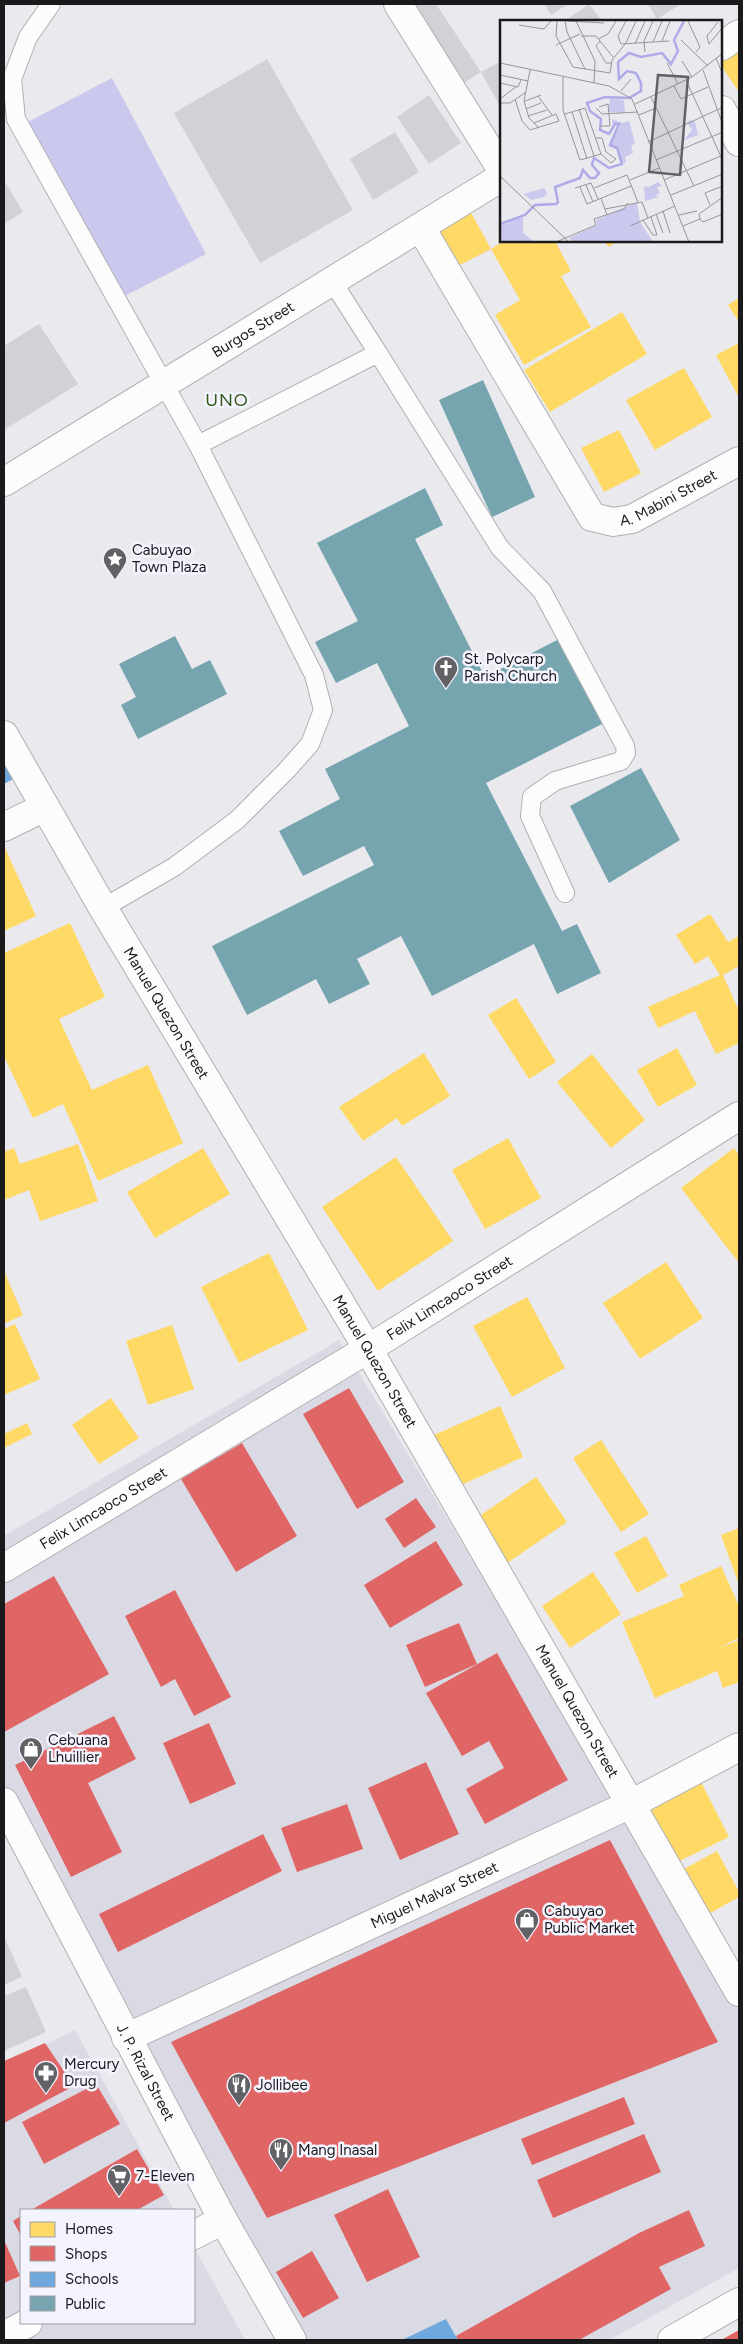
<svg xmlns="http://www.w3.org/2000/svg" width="743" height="2344" font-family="Figtree,sans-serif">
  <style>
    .built { fill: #dadae5 }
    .green { fill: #cac8ec }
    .homes { fill: #ffd966 }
    .shops { fill: #e06666 }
    .schools { fill: #6fa8dc }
    .public { fill: #76a5af }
    .building { fill: #d2d2d6 }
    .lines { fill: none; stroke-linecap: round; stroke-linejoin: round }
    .service-casing { stroke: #b0b0b3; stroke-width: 20 }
    .minor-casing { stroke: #b0b0b3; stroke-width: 30 }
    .tertiary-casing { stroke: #b0b0b3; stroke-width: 30 }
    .secondary-casing { stroke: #b0b0b3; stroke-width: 30 }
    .service { stroke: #fcfcfc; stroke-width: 18 }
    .minor { stroke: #fcfcfc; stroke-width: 28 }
    .tertiary { stroke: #fcfcfc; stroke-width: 28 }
    .secondary { stroke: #fcfcfc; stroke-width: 28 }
    .labels { text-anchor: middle; stroke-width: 5; stroke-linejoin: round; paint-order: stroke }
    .street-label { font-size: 15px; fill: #1a1a1d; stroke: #f4f4fe }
    .poi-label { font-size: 15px; fill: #1a1a1d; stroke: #f4f4fe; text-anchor: start }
    .quarter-label { font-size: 18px; letter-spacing: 1px; fill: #31581b; stroke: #f4f4fe }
    .inset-river { fill: none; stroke: #afaae8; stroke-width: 2.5 }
    .inset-road { fill: none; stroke: #96969a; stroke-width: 1 }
    .view { fill: #626266; fill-opacity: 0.15; stroke: #626266; stroke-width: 2.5 }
    .inset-edge { fill: none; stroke: #1a1a1d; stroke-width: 2.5 }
  </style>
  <rect width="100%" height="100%" fill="#e9e9ee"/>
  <g class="built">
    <path d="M 339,1340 L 739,2001 L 739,2268 L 609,2340 L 283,2340 L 4,1811 L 4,1536 Z"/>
    <path d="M 75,2030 L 174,2210 L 21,2210 L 21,2323 L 194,2323 L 194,2247 L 245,2340 L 4,2340 L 4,2065 Z"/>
  </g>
  <path class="green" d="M 112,78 L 206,254 L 117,300 L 24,124 Z"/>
  <g class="homes">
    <path d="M 739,46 L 739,92 L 722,67 L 722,58 Z"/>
    <path d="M 468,207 L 491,249 L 504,241 L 555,241 L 571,271 L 561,276 L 591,327 L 524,365 L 495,315 L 520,300 L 491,249 L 454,268 L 431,228 Z"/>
    <path d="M 605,241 L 619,241 L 608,247 Z"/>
    <path d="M 739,298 L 739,322 L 728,305 Z"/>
    <path d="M 622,312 L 647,354 L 550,412 L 524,370 Z"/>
    <path d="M 739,343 L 739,398 L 716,355 Z"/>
    <path d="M 684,368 L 712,417 L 655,450 L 626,400 Z"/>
    <path d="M 619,430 L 641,473 L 604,492 L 581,448 Z"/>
    <path d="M 4,846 L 36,916 L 4,931 Z"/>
    <path d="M 710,914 L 728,942 L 739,936 L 739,966 L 723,975 L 739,1011 L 739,1043 L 716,1054 L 695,1011 L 658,1028 L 648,1007 L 720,975 L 708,956 L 695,964 L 676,935 Z"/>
    <path d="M 70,923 L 105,997 L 59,1019 L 92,1090 L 148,1065 L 183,1143 L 98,1181 L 63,1104 L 33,1118 L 4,1056 L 4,953 Z"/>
    <path d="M 516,998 L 556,1062 L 529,1079 L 488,1015 Z"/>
    <path d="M 677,1048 L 697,1085 L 658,1107 L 637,1070 Z"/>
    <path d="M 424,1053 L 450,1096 L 402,1126 L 397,1118 L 363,1141 L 339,1107 Z"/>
    <path d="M 592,1054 L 645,1120 L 611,1148 L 557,1082 Z"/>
    <path d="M 508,1138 L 541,1198 L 485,1229 L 452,1170 Z"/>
    <path d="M 78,1144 L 98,1201 L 40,1221 L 29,1190 L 4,1200 L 4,1152 L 14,1148 L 20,1164 Z"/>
    <path d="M 203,1148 L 230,1194 L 155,1238 L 127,1192 Z"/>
    <path d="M 734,1148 L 739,1155 L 739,1263 L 681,1188 Z"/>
    <path d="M 396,1157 L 453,1241 L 378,1291 L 322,1207 Z"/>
    <path d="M 269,1253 L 308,1330 L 239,1363 L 201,1287 Z"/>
    <path d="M 666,1262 L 703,1318 L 640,1359 L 603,1303 Z"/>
    <path d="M 4,1271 L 23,1315 L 4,1324 Z"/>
    <path d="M 527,1297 L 565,1368 L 512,1397 L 473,1326 Z"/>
    <path d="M 15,1324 L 40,1379 L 4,1395 L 4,1329 Z"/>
    <path d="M 172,1325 L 194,1389 L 148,1405 L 126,1341 Z"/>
    <path d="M 111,1398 L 139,1438 L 99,1464 L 72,1425 Z"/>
    <path d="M 500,1406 L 523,1457 L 450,1490 L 427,1438 Z"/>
    <path d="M 27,1423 L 32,1434 L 4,1448 L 4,1434 Z"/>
    <path d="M 601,1440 L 649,1514 L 621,1532 L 573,1458 Z"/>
    <path d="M 536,1477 L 567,1522 L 503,1566 L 472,1521 Z"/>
    <path d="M 739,1528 L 739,1585 L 721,1535 Z"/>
    <path d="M 646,1536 L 668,1576 L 637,1593 L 614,1553 Z"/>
    <path d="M 721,1566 L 739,1606 L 739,1638 L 716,1649 L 739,1640 L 739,1682 L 723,1688 L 717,1671 L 655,1698 L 622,1622 L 684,1596 L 679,1585 Z"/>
    <path d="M 593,1572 L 621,1614 L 570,1648 L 542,1606 Z"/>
    <path d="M 697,1774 L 729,1837 L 669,1866 L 638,1804 Z"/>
    <path d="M 717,1851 L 739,1892 L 739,1897 L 698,1920 L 673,1875 Z"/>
  </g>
  <g class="shops">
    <path d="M 349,1388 L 404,1482 L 357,1509 L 303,1414 Z"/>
    <path d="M 242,1443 L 297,1536 L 236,1572 L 181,1479 Z"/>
    <path d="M 416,1498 L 436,1527 L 404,1548 L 385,1519 Z"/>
    <path d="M 436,1541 L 463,1585 L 390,1628 L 364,1585 Z"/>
    <path d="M 54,1576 L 109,1674 L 4,1732 L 4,1604 Z"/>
    <path d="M 175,1590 L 231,1697 L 194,1716 L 175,1679 L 161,1687 L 125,1616 Z"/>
    <path d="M 459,1623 L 477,1664 L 425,1687 L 406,1645 Z"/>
    <path d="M 497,1653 L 568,1780 L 485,1824 L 466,1789 L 504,1768 L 489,1741 L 462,1756 L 426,1693 Z"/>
    <path d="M 114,1716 L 136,1759 L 88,1783 L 122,1852 L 71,1877 L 15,1765 Z"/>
    <path d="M 209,1723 L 236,1784 L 190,1804 L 163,1743 Z"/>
    <path d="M 426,1762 L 459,1834 L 400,1860 L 368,1788 Z"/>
    <path d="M 347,1804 L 363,1849 L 297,1872 L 281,1828 Z"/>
    <path d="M 263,1834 L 282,1871 L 118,1952 L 99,1914 Z"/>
    <path d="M 610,1840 L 718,2042 L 267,2218 L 171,2042 Z"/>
    <path d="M 45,2043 L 74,2086 L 4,2123 L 4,2061 Z"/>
    <path d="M 96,2084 L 120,2124 L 44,2164 L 22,2122 Z"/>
    <path d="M 624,2097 L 635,2124 L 532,2165 L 521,2139 Z"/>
    <path d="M 644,2134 L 661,2172 L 553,2218 L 537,2180 Z"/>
    <path d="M 137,2149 L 164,2195 L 137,2210 L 31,2210 Z"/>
    <path d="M 388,2189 L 420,2257 L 367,2282 L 334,2215 Z"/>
    <path d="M 689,2210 L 705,2246 L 659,2267 L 671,2289 L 579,2340 L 458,2340 L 456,2336 L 639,2233 Z"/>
    <path d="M 21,2216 L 21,2236 L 13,2221 Z"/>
    <path d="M 4,2240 L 20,2276 L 4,2283 Z"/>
    <path d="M 312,2251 L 339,2298 L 303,2318 L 276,2272 Z"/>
    <path d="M 739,2330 L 739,2340 L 721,2340 Z"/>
  </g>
  <g class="schools">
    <path d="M 4,763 L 13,779 L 4,784 Z"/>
    <path d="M 446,2319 L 458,2340 L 402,2340 Z"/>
  </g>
  <g class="public">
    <path d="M 483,380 L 535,497 L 492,517 L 439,400 Z"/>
    <path d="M 425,488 L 443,525 L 415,539 L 485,677 L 561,638 L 604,723 L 486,783 L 562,931 L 551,936 L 577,924 L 601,973 L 557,994 L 534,944 L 432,996 L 401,936 L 357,959 L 370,984 L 329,1004 L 316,979 L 247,1015 L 212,946 L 374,865 L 364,846 L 303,876 L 279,831 L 340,799 L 325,769 L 409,726 L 377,663 L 336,683 L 315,642 L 358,621 L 317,543 Z"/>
    <path d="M 175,636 L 192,669 L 210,660 L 227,694 L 138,739 L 121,705 L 136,697 L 119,664 Z"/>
    <path d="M 641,768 L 680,840 L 609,883 L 570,806 Z"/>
  </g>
  <g class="building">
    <path d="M 401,4 L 436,4 L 481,72 L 456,88 Z"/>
    <path d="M 544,4 L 568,4 L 551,15 Z"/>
    <path d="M 589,4 L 602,21 L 565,21 Z"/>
    <path d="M 648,4 L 681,4 L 657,19 Z"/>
    <path d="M 267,59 L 353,210 L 260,263 L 174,113 Z"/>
    <path d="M 502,61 L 502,110 L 481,72 Z"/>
    <path d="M 429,95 L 461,143 L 429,164 L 397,117 Z"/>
    <path d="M 395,132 L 419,172 L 373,200 L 350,159 Z"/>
    <path d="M 4,180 L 23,212 L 4,224 Z"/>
    <path d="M 39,324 L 78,384 L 4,430 L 4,346 Z"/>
    <path d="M 4,1936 L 22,1977 L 4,1985 Z"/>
    <path d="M 26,1987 L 46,2032 L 4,2051 L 4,1996 Z"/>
  </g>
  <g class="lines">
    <g class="service-casing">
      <g id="service">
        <path d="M 51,4 L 28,37 L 12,79 L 16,119 L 198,445 L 314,675 L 323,710 L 310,744 L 286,771 L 237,820 L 174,867 L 103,908"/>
        <path d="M 378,353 L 500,548 L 542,591 L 625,746 L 626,753 L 621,761 L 555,781 L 532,797 L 530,816 L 565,893"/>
        <path d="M 198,445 L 378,353 L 332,281"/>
      </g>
    </g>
    <g class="minor-casing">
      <g id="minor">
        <path d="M 398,4 L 502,170"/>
        <path id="s1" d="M 421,228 L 592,517 L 613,522 L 632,519 L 739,461"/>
        <path id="s2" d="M 4,735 L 103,908 L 368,1349 L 739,1992"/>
        <path d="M 4,827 L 45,807"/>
        <path id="s3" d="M 4,1568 L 368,1349 L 739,1116"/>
        <path id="s4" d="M 126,2038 L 631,1804 L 739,1747"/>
        <path d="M 672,2340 L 739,2302"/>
      </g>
    </g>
    <g class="tertiary-casing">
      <g id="tertiary">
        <path d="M 722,46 L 739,34"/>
        <path d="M 722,110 L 739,142"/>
        <path id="s5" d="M 4,482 L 502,177"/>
        <path d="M 194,2235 L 223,2220"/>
        <path d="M 4,2336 L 28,2323"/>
      </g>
    </g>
    <g class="secondary-casing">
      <g id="secondary">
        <path id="s6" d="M 4,1802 L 223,2220 L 292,2340"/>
      </g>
    </g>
    <use href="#service" class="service"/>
    <use href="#minor" class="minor"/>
    <use href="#tertiary" class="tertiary"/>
    <use href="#secondary" class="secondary"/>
  </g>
  <defs>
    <g id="sight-pin" transform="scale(1.25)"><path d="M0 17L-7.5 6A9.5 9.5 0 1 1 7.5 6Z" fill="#626266" stroke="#f4f4fe"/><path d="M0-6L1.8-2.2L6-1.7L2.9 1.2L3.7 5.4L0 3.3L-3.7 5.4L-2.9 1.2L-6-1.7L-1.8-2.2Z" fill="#fff"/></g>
    <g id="church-pin" transform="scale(1.25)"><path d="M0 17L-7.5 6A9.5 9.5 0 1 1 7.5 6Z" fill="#626266" stroke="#f4f4fe"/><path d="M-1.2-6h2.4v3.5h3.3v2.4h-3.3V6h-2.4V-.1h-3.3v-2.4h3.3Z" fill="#fff"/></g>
    <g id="shop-pin" transform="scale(1.25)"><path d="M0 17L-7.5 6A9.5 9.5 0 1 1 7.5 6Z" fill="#626266" stroke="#f4f4fe"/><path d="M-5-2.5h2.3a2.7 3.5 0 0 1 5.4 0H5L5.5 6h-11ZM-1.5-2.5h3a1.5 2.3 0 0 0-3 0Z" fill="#fff"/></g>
    <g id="pharmacy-pin" transform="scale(1.25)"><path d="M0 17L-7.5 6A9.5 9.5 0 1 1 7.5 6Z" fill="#626266" stroke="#f4f4fe"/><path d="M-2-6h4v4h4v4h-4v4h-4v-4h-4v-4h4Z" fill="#fff"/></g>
    <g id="restaurant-pin" transform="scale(1.25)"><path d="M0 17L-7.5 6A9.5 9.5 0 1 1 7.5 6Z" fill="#626266" stroke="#f4f4fe"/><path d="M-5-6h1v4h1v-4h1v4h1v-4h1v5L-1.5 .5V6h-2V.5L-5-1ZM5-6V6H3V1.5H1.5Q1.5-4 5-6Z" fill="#fff"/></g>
    <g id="supermarket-pin" transform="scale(1.25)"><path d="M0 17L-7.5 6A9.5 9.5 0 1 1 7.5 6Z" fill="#626266" stroke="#f4f4fe"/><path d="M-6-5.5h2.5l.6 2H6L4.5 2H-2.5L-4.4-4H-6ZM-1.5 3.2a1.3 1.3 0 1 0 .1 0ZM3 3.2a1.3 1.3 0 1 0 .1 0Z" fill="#fff"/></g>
  </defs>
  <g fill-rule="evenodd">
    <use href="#sight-pin" x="115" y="559"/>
    <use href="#church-pin" x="446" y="668"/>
    <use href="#shop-pin" x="31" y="1749"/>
    <use href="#shop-pin" x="527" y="1920"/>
    <use href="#pharmacy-pin" x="46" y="2073"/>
    <use href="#restaurant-pin" x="239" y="2085"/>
    <use href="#restaurant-pin" x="281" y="2150"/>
    <use href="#supermarket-pin" x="119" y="2176"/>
  </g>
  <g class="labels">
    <g class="street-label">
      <text dy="5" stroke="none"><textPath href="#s5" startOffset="292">Burgos Street</textPath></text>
      <text dy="5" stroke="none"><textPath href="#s1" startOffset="418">A. Mabini Street</textPath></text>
      <text dy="5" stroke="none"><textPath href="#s2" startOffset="322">Manuel Quezon Street</textPath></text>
      <text dy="5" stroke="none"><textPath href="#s3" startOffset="521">Felix Limcaoco Street</textPath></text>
      <text dy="5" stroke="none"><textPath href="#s2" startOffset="728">Manuel Quezon Street</textPath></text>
      <text dy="5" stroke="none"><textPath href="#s3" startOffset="116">Felix Limcaoco Street</textPath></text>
      <text dy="5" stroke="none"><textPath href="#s2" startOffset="1132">Manuel Quezon Street</textPath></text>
      <text dy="5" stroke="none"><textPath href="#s4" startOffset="340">Miguel Malvar Street</textPath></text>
      <text dy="5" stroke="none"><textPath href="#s6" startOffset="305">J. P. Rizal Street</textPath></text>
    </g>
    <g class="poi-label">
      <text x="132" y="555">Cabuyao<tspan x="132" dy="17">Town Plaza</tspan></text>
      <text x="464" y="664">St. Polycarp<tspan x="464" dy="17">Parish Church</tspan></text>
      <text x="48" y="1745">Cebuana<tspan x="48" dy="17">Lhuillier</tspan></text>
      <text x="544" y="1916">Cabuyao<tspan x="544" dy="17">Public Market</tspan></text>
      <text x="64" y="2069">Mercury<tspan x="64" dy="17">Drug</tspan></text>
      <text x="256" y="2090">Jollibee</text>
      <text x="298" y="2155">Mang Inasal</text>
      <text x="136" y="2181">7-Eleven</text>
    </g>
    <g class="quarter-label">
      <text x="227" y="406">UNO</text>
    </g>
  </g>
  <g transform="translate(500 20)">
    <rect width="222" height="222" fill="#e9e9ee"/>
    <path d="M 110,78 L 124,80 L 125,93 L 108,92 ZM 112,99 L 122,103 L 129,101 L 135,123 L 131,126 L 133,133 L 125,137 L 126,143 L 122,142 L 117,128 L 110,125 L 120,107 L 112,103 ZM 191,100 L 195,102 L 198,115 L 184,120 L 192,110 L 187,102 ZM 158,162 L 162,166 L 157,167 L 160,173 L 155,175 L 159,177 L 145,181 L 144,166 L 149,167 ZM 44,168 L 47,173 L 44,177 L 31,180 L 24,174 ZM 137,182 L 140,202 L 153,222 L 73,222 L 69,218 L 97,205 L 96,200 ZM 14,198 L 23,198 L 23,213 L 34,222 L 0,222 L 0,204 L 6,204 Z" fill="#cac8ec"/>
    <path class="inset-river" d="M 0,204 L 25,195 L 35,185 L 56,184 L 58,182 L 55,167 L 80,158 L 83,150 L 90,158 L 95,158 L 99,153 L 92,145 L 94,138 L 109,148 L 122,144 L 117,128 L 110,125 L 119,104 L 115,104 L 109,114 L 100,110 L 101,99 L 90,91 L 87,83 L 105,77 L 129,78 L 141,71 L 141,63 L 136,53 L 127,51 L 119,59 L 118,42 L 129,33 L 141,37 L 162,33 L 171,44 L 178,31 L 174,20 L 184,1"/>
    <path class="inset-road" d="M 57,1 L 56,16 L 73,47 L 110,53 L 112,40 L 126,23 L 136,1M 65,1 L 67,12 L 85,49M 67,1 L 104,3M 76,1 L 95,41 L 94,63M 126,1 L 118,16 L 121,24 L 169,21M 188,1 L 200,27 L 196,32M 218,2 L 207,16 L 209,24 L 223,7M 19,5 L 44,9 L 51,1M 81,16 L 96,16 L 113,37M 98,19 L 108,14 L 116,1M 181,20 L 208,46M 100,21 L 96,26 L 106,43 L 111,43M 162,21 L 170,1M 153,22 L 162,1M 135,24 L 145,1M 56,25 L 80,14M 145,32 L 144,21 L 153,1M 216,38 L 223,55M 182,41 L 192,57M 0,43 L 109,66 L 132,79 L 189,222M 167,43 L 178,64M 30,50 L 24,81 L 29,98 L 39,108M 203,50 L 223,105M 0,55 L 28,61M 63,57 L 63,90 L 80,140 L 101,134 L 85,88 L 65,94M 186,60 L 223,141M 0,63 L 18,67 L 21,60M 174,66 L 181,79 L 208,67M 121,71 L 131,59M 38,76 L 52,95M 151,77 L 194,166M 0,79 L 17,66M 15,79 L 22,101 L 30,110 L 59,101 L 56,94 L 34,103M 25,81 L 41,75M 0,83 L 10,83 L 26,72M 135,84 L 192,57 L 223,33M 99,87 L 108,84 L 110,106 L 100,106M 96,88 L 102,94 L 138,92M 26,89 L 41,83M 79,89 L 94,136M 72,92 L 87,139M 139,95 L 156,88M 28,96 L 47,90M 96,118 L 102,118 L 106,132 L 116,139 L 111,143 L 101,134M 148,122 L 223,87M 156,140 L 223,112M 0,156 L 69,222M 130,160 L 159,148M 164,160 L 223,135M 86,165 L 93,182M 80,167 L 87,184 L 131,166M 75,168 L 91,163 L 98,179M 94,168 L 127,155 L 138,182M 171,175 L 223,154M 101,178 L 107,195M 210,185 L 205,173 L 223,166M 105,189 L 142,182 L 148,198M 163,191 L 170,213M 156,194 L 163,213M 179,195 L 197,191M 200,199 L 199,194 L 223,177M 200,199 L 203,202 L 223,194M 143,200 L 153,215 L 157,215 L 151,197M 130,206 L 175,186M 183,206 L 200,199M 56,222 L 96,205 L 94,199 L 124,189 L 128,183"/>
    <path class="view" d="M 158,55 L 188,57 L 180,155 L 149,152 Z"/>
    <rect width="222" height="222" class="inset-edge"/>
  </g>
  <rect width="743" height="2344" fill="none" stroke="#1a1a1d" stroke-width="10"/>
  <rect x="20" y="2209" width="175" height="115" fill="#f4f4fe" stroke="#9d9da4"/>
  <rect x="30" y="2222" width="25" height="15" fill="#ffd966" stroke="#9d9da4"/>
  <text x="65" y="2234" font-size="15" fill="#1a1a1d">Homes</text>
  <rect x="30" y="2246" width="25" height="15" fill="#e06666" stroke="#9d9da4"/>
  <text x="65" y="2259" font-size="15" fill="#1a1a1d">Shops</text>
  <rect x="30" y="2272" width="25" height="15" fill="#6fa8dc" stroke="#9d9da4"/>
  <text x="65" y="2284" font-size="15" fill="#1a1a1d">Schools</text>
  <rect x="30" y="2296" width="25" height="15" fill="#76a5af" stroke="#9d9da4"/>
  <text x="65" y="2309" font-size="15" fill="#1a1a1d">Public</text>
</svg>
